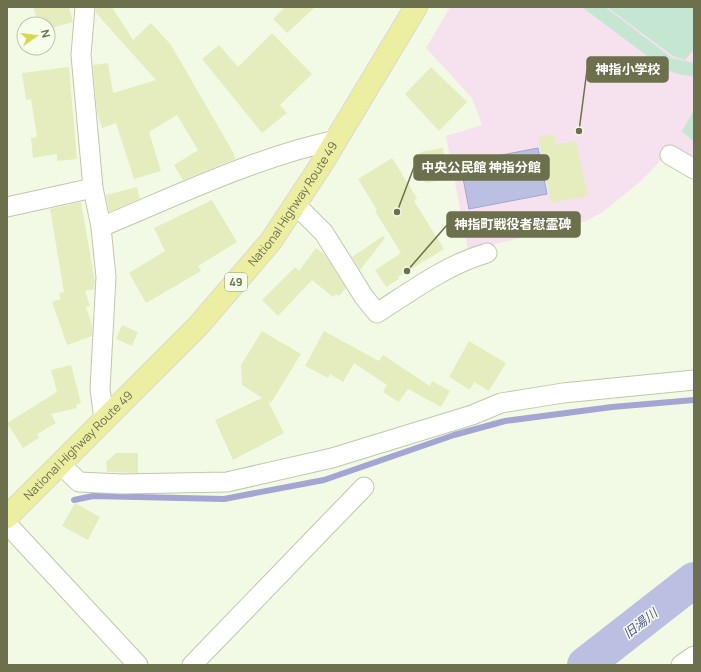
<svg xmlns="http://www.w3.org/2000/svg" width="701" height="672" font-family="Manrope,'Noto Sans JP',sans-serif">
  <style>
    .education { fill: #f6e2ee }
    .green { fill: #c5e6d1 }
    .water { fill: #bbbfe1; stroke: #a3a6d2 }
    .lines { fill: none; stroke-linecap: round; stroke-linejoin: round }
    .stream { stroke: #a3a6d2; stroke-width: 6 }
    .river { stroke: #bbbfe1; stroke-width: 36 }
    .building { fill: #e5edbf }
    .street-casing { stroke: #c2c7aa; stroke-width: 21 }
    .highway-casing { stroke: #d9dad1; stroke-width: 24 }
    .street { stroke: #fff; stroke-width: 19 }
    .highway { stroke: #eceea2; stroke-width: 22 }
    .labels { text-anchor: middle; stroke-width: 3; stroke-linejoin: round; paint-order: stroke }
    .shield { fill: #f6fdeb; stroke: #959a7c; stroke-width: 1 }
    .shield-label { font-size: 11px; font-weight: bold; fill: #6c704d }
    .street-label { font-size: 12px; fill: #6c704d; stroke: #f6fdeb }
    .water-label { font-size: 13px; font-style: italic; fill: #535795; stroke: #f6fdeb }
    .leader { fill: none; stroke: #6c704d; stroke-width: 1.5 }
    .callout-dot { fill: #6c704d; stroke: #f6fdeb; stroke-width: 1.5 }
    .callout { fill: #6c704d; stroke: #6c704d; stroke-width: 1.5 }
    .callout-label { font-size: 13px; text-anchor: middle; font-weight: bold; fill: #fff }
  </style>
  <rect width="100%" height="100%" fill="#f2fae5"/>
  <path class="education" d="M 450,7 L 694,7 L 694,162 L 663,158 L 642,180 L 603,212 L 584,222 L 468,251 L 446,136 L 482,125 L 472,98 L 426,48 Z"/>
  <g class="green">
    <path d="M 582,7 L 605,7 L 672,58 L 694,63 L 694,76 L 682,75 L 666,70 Z"/>
    <path d="M 607,7 L 694,7 L 694,49 L 685,60 L 673,56 Z"/>
    <path d="M 694,110 L 694,142 L 682,131 Z"/>
  </g>
  <path class="water" d="M 538,148 L 547,194 L 469,209 L 460,163 Z"/>
  <g class="lines">
    <path class="stream" d="M 74,500 L 93,496 L 224,499 L 324,480 L 454,435 L 505,421 L 612,407 L 694,400"/>
    <path class="river" d="M 585,665 L 694,580"/>
  </g>
  <g class="building">
    <path d="M 33,7 L 69,7 L 73,22 L 48,29 L 48,24 L 38,24 Z"/>
    <path d="M 96,7 L 112,7 L 133,40 L 151,23 L 171,45 L 233,152 L 235,159 L 183,180 L 174,165 L 198,150 L 177,115 L 149,132 L 161,171 L 134,179 L 116,123 L 102,128 L 97,112 L 93,65 L 108,63 L 113,93 L 156,80 L 96,13 Z"/>
    <path d="M 285,7 L 315,7 L 287,33 L 273,19 Z"/>
    <path d="M 272,33 L 312,74 L 280,105 L 287,113 L 262,133 L 202,59 L 219,45 L 238,67 Z"/>
    <path d="M 69,67 L 77,159 L 57,161 L 57,154 L 33,158 L 31,138 L 37,137 L 31,99 L 26,100 L 22,73 Z"/>
    <path d="M 431,67 L 467,102 L 439,131 L 405,94 Z"/>
    <path d="M 554,134 L 556,145 L 576,141 L 588,196 L 551,203 L 538,137 Z"/>
    <path d="M 443,148 L 444,156 L 456,153 L 461,177 L 425,183 L 420,152 Z"/>
    <path d="M 392,158 L 417,198 L 414,201 L 444,249 L 398,277 L 399,279 L 386,287 L 375,270 L 401,253 L 375,211 L 377,210 L 358,179 Z"/>
    <path d="M 137,187 L 140,199 L 109,212 L 106,195 Z"/>
    <path d="M 212,200 L 237,242 L 198,266 L 201,271 L 146,303 L 129,273 L 165,251 L 154,228 Z"/>
    <path d="M 81,202 L 95,281 L 94,289 L 85,291 L 90,306 L 86,307 L 92,325 L 92,336 L 67,345 L 52,302 L 61,299 L 59,293 L 64,292 L 50,209 Z"/>
    <path d="M 383,236 L 385,238 L 360,270 L 352,257 Z"/>
    <path d="M 316,248 L 324,254 L 346,288 L 339,296 L 336,294 L 333,297 L 312,280 L 278,316 L 262,300 L 295,267 L 299,271 Z"/>
    <path d="M 122,325 L 138,332 L 132,346 L 116,339 Z"/>
    <path d="M 262,331 L 301,354 L 271,403 L 268,401 L 284,433 L 233,460 L 215,420 L 262,398 L 242,385 L 241,365 Z"/>
    <path d="M 324,331 L 379,361 L 383,355 L 430,386 L 432,381 L 450,391 L 441,407 L 408,389 L 399,402 L 383,392 L 387,385 L 354,363 L 343,382 L 330,374 L 328,378 L 305,366 Z"/>
    <path d="M 469,341 L 506,363 L 489,391 L 474,382 L 470,390 L 449,377 Z"/>
    <path d="M 71,365 L 81,403 L 76,405 L 77,408 L 51,414 L 56,423 L 37,434 L 39,438 L 23,448 L 7,423 L 57,392 L 51,370 Z"/>
    <path d="M 116,453 L 138,453 L 138,473 L 107,472 L 106,462 Z"/>
    <path d="M 75,503 L 100,517 L 88,540 L 62,526 Z"/>
  </g>
  <g class="lines">
    <g class="street-casing">
      <g id="street">
        <path d="M 85,7 L 81,55 L 93,188 L 101,227 L 106,277 L 100,389 L 104,419"/>
        <path d="M 670,155 L 694,169"/>
        <path d="M 295,204 L 324,233 L 364,297 L 377,313 C 413,290 446,265 487,253"/>
        <path d="M 7,207 L 93,188"/>
        <path d="M 101,227 C 178,195 254,158 336,140"/>
        <path d="M 60,464 L 79,482 L 122,484 L 227,482 L 332,458 L 472,415 L 501,403 L 563,393 L 694,380"/>
        <path d="M 7,524 L 138,665"/>
        <path d="M 192,665 L 364,487"/>
        <path d="M 681,665 L 694,656"/>
      </g>
    </g>
    <g class="highway-casing">
      <g id="highway">
        <path id="s1" d="M 7,517 L 198,326 L 271,241 L 321,165 L 416,7"/>
      </g>
    </g>
    <use href="#street" class="street"/>
    <use href="#highway" class="highway"/>
  </g>
  <g class="labels">
    <rect class="shield" x="225" y="273" width="22" height="18" rx="3"/>
    <g class="shield-label">
      <text x="236" y="286">49</text>
    </g>
    <g class="street-label">
      <text dy="4" stroke="none"><textPath href="#s1" startOffset="425">National Highway Route 49</textPath></text>
      <text dy="4" stroke="none"><textPath href="#s1" startOffset="101">National Highway Route 49</textPath></text>
    </g>
    <g class="water-label">
      <text transform="translate(640 623) rotate(-38)" y="5">旧湯川</text>
    </g>
  </g>
  <path class="leader" d="M579 131L587 70M397 212L414 167M407 271L447 225"/>
  <g class="callout-dot">
    <circle cx="579" cy="131" r="4"/>
    <circle cx="397" cy="212" r="4"/>
    <circle cx="407" cy="271" r="4"/>
  </g>
  <g class="callout">
    <rect x="587" y="57" width="81" height="25" rx="4"/>
    <rect x="414" y="155" width="135" height="25" rx="4"/>
    <rect x="447" y="212" width="133" height="25" rx="4"/>
  </g>
  <g class="callout-label">
    <text x="628" y="74">神指小学校</text>
    <text x="481" y="172">中央公民館 神指分館</text>
    <text x="513" y="229">神指町戦役者慰霊碑</text>
  </g>
  <rect width="701" height="672" fill="none" stroke="#6c704d" stroke-width="16"/>
  <g transform="translate(36 36) rotate(76)"><circle r="19" fill="#f6fdeb" stroke="#bfc5ac"/>
  <path d="M0-3L7 15L0 10L-7 15Z" fill="#d8d756"/>
  <text y="-6" font-size="11" font-weight="bold" text-anchor="middle" fill="#6c704d">N</text>
  </g>
</svg>
